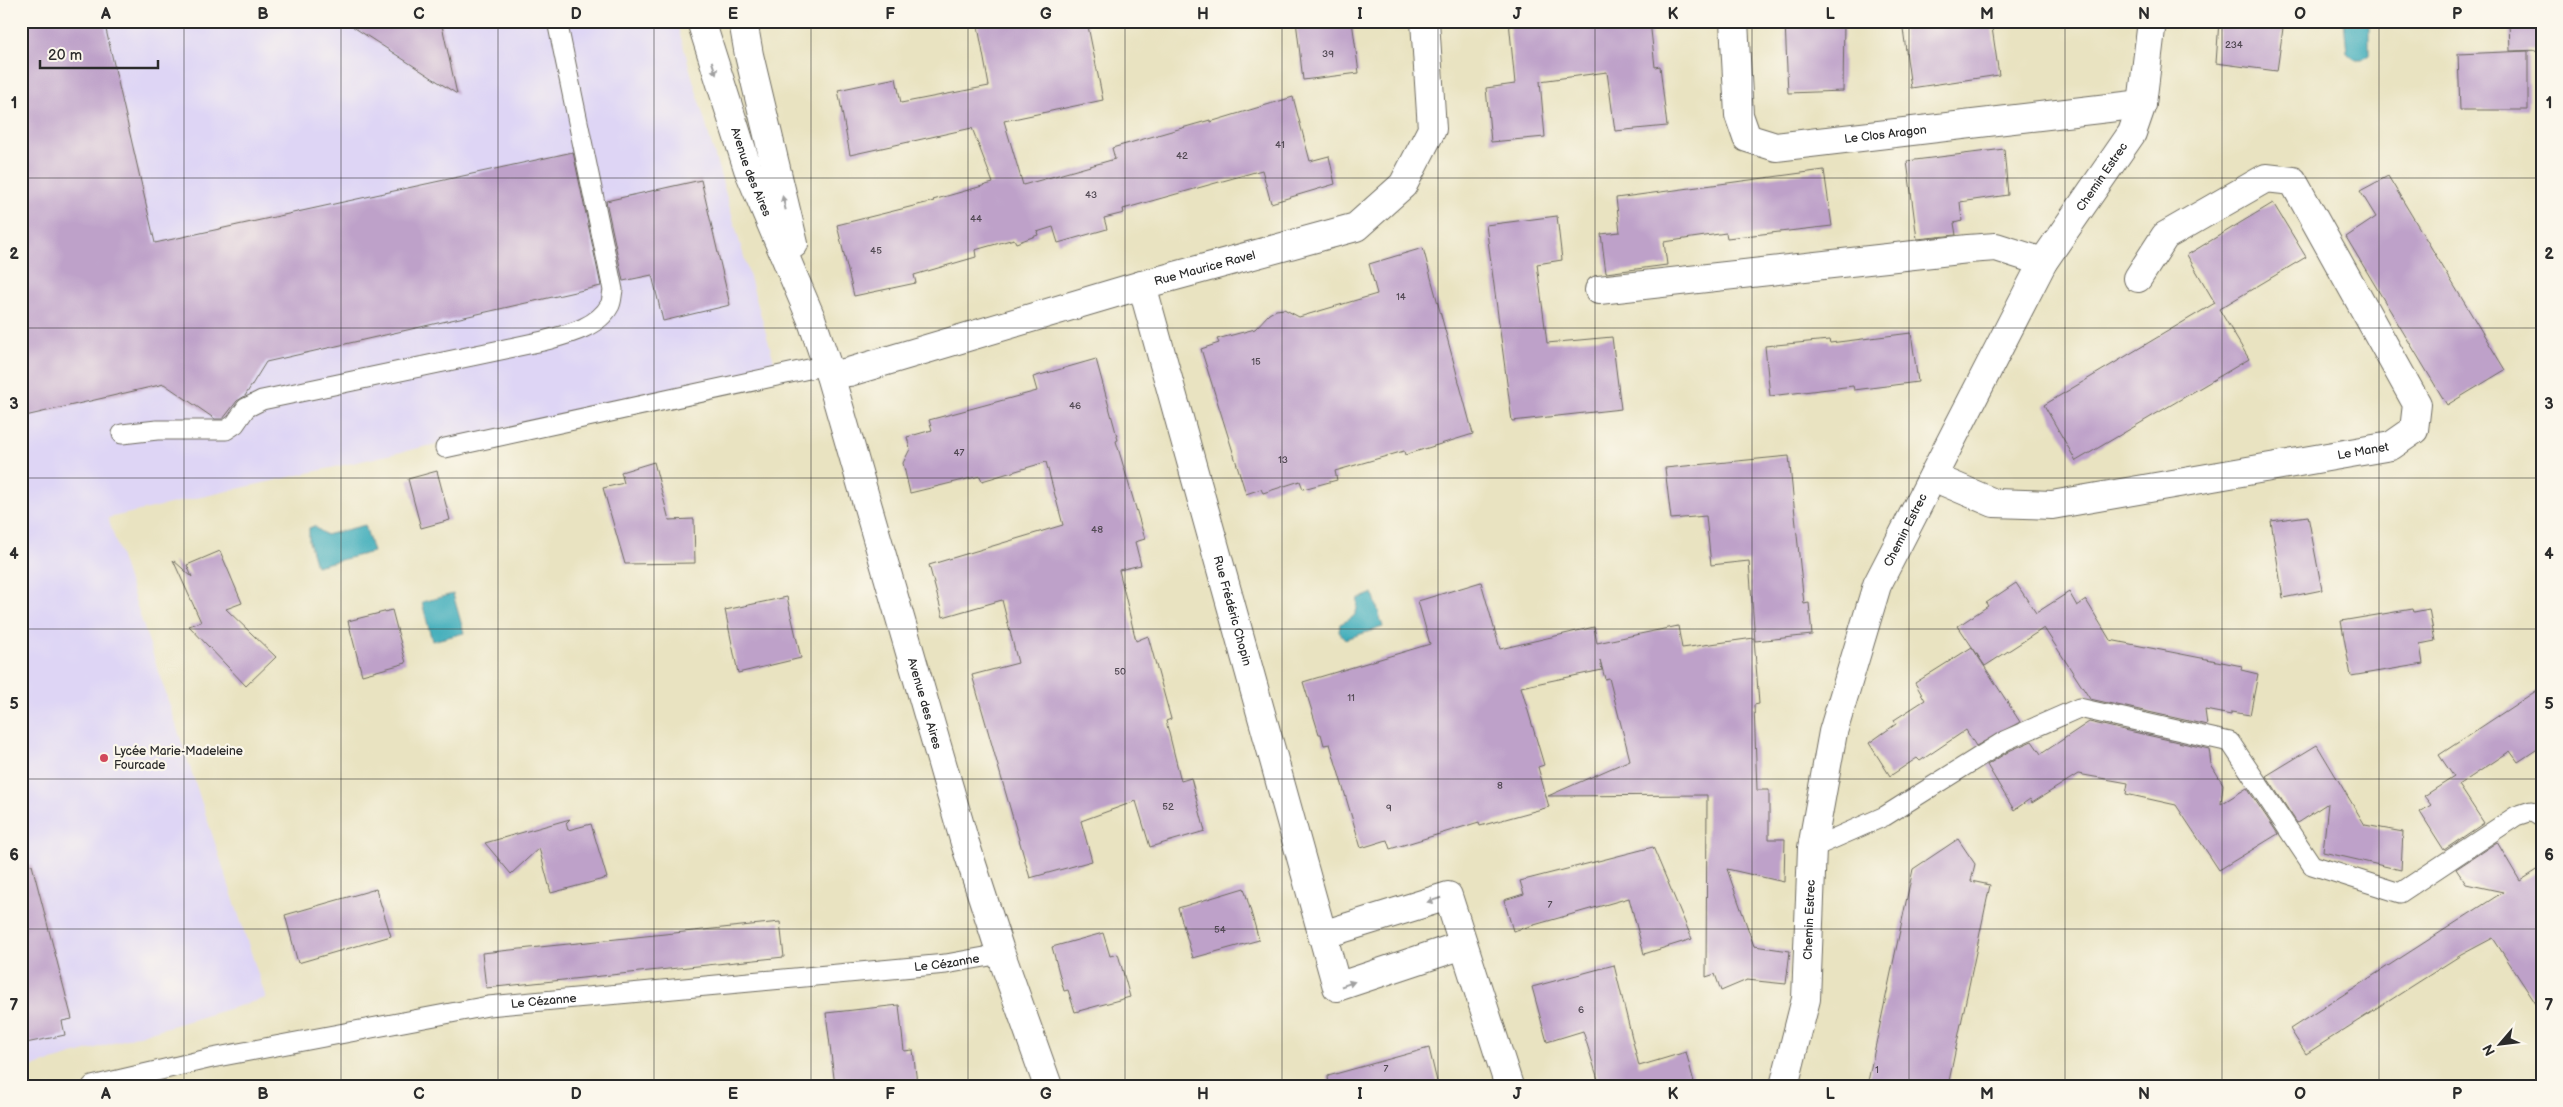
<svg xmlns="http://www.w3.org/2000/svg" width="2563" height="1107" font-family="'Balsamiq Sans',sans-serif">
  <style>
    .built { fill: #ded5f5 }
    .water { fill: #3babb9; stroke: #336b72 }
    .building { fill: #bea1c9 }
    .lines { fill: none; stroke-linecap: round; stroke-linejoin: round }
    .service-casing { stroke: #6e6b60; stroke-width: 21 }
    .minor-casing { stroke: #6e6b60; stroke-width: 30 }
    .service { stroke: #fff; stroke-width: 19 }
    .minor { stroke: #fff; stroke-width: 28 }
    .oneway { fill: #a0a0a0 }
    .grid { fill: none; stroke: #2b2b2b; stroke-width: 1; stroke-opacity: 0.55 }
    .poi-dot { fill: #d1495b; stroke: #fbf7ec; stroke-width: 2 }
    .labels { text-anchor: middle; stroke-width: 4.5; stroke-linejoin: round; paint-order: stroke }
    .number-label { font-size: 10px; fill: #504852 }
    .street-label { font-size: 12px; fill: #2b2b2b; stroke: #fbf7ec }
    .poi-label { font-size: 12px; fill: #2b2b2b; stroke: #fbf7ec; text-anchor: start }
    .neatline { fill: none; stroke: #2b2b2b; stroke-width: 2 }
    .grid-label { font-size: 16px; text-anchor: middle; font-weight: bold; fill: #2b2b2b }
  </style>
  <rect width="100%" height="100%" fill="#fbf7ec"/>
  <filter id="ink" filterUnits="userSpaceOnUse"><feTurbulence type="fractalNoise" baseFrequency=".02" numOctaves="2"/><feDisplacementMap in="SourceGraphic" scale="10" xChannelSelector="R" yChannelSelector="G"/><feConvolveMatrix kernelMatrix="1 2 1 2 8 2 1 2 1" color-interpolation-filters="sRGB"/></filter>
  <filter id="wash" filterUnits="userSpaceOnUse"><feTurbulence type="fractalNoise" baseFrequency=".0096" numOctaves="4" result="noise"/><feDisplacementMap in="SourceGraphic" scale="20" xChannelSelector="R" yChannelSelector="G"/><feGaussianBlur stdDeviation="1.12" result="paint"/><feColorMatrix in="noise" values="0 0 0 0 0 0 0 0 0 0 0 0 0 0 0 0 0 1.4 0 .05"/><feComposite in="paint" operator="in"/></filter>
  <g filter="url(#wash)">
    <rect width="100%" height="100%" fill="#e9e3c1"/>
    <path class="built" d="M 21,21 L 676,21 L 776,368 L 108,518 L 266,998 L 21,1070 Z"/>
    <g class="water">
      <path d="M 2344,21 L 2369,21 L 2369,55 L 2362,59 L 2354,59 L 2347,53 Z"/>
      <path d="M 365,525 L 373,552 L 316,566 L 309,541 L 309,528 L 314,526 L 326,535 Z"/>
      <path d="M 1373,593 L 1383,627 L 1345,639 L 1339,632 L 1340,624 C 1355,617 1357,616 1358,599 Z"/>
      <path d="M 453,594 L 464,633 L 432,641 L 422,602 Z"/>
    </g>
    <g id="blocks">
      <g class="building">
        <path d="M 21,21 L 104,21 L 155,243 L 573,152 L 601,286 L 266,362 L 245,396 L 237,401 L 223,419 L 215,419 L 164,384 L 21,417 Z"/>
        <path d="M 344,21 L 441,21 L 457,94 Z"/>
        <path d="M 977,21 L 1087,21 L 1103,100 L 1004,121 L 1023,185 L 1115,159 L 1112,148 L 1210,120 L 1210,122 L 1293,97 L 1310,161 L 1329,156 L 1335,184 L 1271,203 L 1262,170 L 1123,209 L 1124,213 L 1104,218 L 1107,229 L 1058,243 L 1053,227 L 1037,232 L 1038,235 L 1016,243 L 1014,239 L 975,250 L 976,257 L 914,275 L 916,283 L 854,296 L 837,225 L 934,201 L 933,200 L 993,183 L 972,128 L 850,155 L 838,90 L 896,78 L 901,103 L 989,86 Z"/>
        <path d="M 1296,21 L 1352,21 L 1359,73 L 1303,80 Z"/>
        <path d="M 1509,21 L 1650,21 L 1655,67 L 1660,66 L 1667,126 L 1615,131 L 1607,72 L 1540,81 L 1545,137 L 1491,142 L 1486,88 L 1515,84 Z"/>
        <path d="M 1785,21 L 1844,21 L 1843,91 L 1788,93 Z"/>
        <path d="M 1902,21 L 1991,21 L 1999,75 L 1911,88 Z"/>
        <path d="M 2219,21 L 2284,21 L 2277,71 L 2216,63 Z"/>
        <path d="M 2509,21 L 2542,21 L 2542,50 L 2510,51 Z"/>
        <path d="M 2528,51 L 2528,110 L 2460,110 L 2458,54 Z"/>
        <path d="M 2004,149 L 2008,195 L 1960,202 L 1962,221 L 1954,223 L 1956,235 L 1917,239 L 1907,161 Z"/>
        <path d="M 1824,170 L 1832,226 L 1727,238 L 1726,233 L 1664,242 L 1667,265 L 1606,273 L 1601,234 L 1620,232 L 1616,198 Z"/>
        <path d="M 2388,176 L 2505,370 L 2447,405 L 2346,237 L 2376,217 L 2360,191 Z"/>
        <path d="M 701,180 L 730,305 L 663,321 L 652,275 L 623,281 L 606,201 Z"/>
        <path d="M 2273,203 L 2306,257 L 2219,309 L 2249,359 L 2076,461 L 2044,405 L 2215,303 L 2187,255 Z"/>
        <path d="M 1557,216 L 1562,260 L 1537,264 L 1547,343 L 1612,337 L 1621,409 L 1512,421 L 1486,225 Z"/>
        <path d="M 1423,248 L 1473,434 L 1405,455 L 1404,451 L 1335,471 L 1337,480 L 1303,489 L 1300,481 L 1263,493 L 1261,489 L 1246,494 L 1201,349 L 1219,343 L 1217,339 L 1255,329 L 1269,314 L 1276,310 L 1284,309 L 1299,317 L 1377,294 L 1369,264 Z"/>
        <path d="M 1911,333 L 1918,382 L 1854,390 L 1853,386 L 1770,396 L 1765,346 L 1829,340 L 1830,343 Z"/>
        <path d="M 1096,359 L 1118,440 L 1116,441 L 1145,539 L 1135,542 L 1141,565 L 1119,570 L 1136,641 L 1148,636 L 1171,719 L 1166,721 L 1181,781 L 1191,778 L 1205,831 L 1150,847 L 1136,801 L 1081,821 L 1092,861 L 1030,878 L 972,675 L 1018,663 L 1002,600 L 943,617 L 929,565 L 1063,525 L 1046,462 L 982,481 L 980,476 L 910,493 L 903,463 L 910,449 L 907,437 L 932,430 L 929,420 L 1037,391 L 1033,377 Z"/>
        <path d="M 1789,456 L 1804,604 L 1809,603 L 1812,635 L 1755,641 L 1749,561 L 1711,565 L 1706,516 L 1671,519 L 1665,468 Z"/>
        <path d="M 654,462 L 669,520 L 694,519 L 695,563 L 625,564 L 603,488 L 624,483 L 621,472 Z"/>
        <path d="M 437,471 L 450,520 L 421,528 L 408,479 Z"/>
        <path d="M 2308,516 L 2322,590 L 2283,598 L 2271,521 Z"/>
        <path d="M 220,551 L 242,603 L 226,609 L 276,657 L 246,686 L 189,626 L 201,622 L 173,560 L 192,577 L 187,565 Z"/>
        <path d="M 1481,582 L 1500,649 L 1594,627 L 1597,643 L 1678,626 L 1682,648 L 1754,638 L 1759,704 L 1754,705 L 1757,790 L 1769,790 L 1769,839 L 1785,839 L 1784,882 L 1727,869 L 1754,946 L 1790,951 L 1786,984 L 1747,980 L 1721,991 L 1715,974 L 1706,977 L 1707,795 L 1548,796 L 1630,760 L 1609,678 L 1605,679 L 1600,660 L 1602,670 L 1521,687 L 1544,765 L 1538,767 L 1549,807 L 1480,826 L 1479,822 L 1390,849 L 1387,840 L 1361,848 L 1330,744 L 1324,745 L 1321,734 L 1319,734 L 1303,682 L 1430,644 L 1418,601 Z"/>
        <path d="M 2016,583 L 2036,613 L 2069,592 L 2077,606 L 2086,600 L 2110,640 L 2242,666 L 2241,670 L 2258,674 L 2250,715 L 2231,712 L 2231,715 L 2205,710 L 2207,725 L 2090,699 L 2044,628 L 1985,666 L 1958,626 L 1988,606 L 1986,603 Z"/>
        <path d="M 787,597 L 801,658 L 738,673 L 725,610 Z"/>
        <path d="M 2413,609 L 2414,612 L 2429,609 L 2435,641 L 2420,644 L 2423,664 L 2351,676 L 2341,621 Z"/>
        <path d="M 392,610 L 406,663 L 362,675 L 348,621 Z"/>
        <path d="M 1972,647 L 2020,722 L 1976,746 L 1966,730 L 1920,761 L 1917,758 L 1890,776 L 1869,743 L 1896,724 L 1894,720 L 1925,700 L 1915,683 Z"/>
        <path d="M 2542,687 L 2542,746 L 2518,762 L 2510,751 L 2459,785 L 2484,823 L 2444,850 L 2420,812 L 2431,805 L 2424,796 L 2454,777 L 2439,755 Z"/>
        <path d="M 2089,722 L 2209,749 L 2211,764 L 2223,784 L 2221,804 L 2247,788 L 2278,834 L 2219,870 L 2176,805 L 2126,794 L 2128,783 L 2078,774 L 2032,803 L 2030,799 L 2014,810 L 1987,765 L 2011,750 L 2032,741 L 2041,754 Z"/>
        <path d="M 2317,745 L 2365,825 L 2403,832 L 2401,870 L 2323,852 L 2328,803 L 2297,823 L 2266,776 Z"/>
        <path d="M 570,819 L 566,823 L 568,830 L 591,824 L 607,878 L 551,893 L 539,848 L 511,874 L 485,843 Z"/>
        <path d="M 1958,839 L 1975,864 L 1971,881 L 1990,885 L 1948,1086 L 1867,1086 L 1913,869 Z"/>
        <path d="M 2497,842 L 2520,881 L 2542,867 L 2542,1013 L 2493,938 L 2461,955 L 2306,1054 L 2290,1029 L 2503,892 L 2466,884 L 2456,869 Z"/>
        <path d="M 1653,847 L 1692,939 L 1644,954 L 1629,898 L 1513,931 L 1504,900 L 1524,894 L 1520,881 Z"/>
        <path d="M 32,865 L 72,1019 L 62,1021 L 65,1035 L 21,1044 L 21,866 Z"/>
        <path d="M 1244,888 L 1259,940 L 1193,958 L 1178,908 Z"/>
        <path d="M 376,889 L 391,936 L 298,963 L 285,915 Z"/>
        <path d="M 780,922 L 784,957 L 486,988 L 482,953 Z"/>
        <path d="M 1103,933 L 1110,956 L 1118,954 L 1130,997 L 1075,1012 L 1068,990 L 1064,991 L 1052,947 Z"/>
        <path d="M 1614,965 L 1639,1066 L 1686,1052 L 1695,1086 L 1600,1086 L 1583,1031 L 1547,1042 L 1532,987 Z"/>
        <path d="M 899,1005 L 904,1051 L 913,1050 L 917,1083 L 835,1086 L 826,1013 Z"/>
        <path d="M 1429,1048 L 1438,1086 L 1329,1086 L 1328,1076 Z"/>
      </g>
    </g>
  </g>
  <g filter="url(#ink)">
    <use href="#blocks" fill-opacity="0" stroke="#6e6b60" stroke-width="1"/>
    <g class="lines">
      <g class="service-casing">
        <g id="service">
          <path d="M 122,434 L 157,430 L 226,430 L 235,424 L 246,408 L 262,400 L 543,341 C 565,335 598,328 610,305 C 612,301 612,294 613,290 L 557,21"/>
          <path d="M 445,448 L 827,365"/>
          <path d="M 1812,848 L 1885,816 L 2006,740 L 2079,708 L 2230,742 L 2312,865 L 2400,893 L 2516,816 L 2531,811 L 2542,818"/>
          <path id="s1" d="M 92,1086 L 212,1058 L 488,1006 L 946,964 L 1001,954"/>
        </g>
      </g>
      <g class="minor-casing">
        <g id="minor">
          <path id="s2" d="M 701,21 L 748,169 L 811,318 L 827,365 L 965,843 L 1001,954 L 1048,1086"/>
          <path d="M 743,21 L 749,55 L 794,244"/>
          <path id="s3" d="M 1734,21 L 1739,115 L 1747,138 L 1776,147 L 2142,104"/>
          <path id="s4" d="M 1142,285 L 1337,987 L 1463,945"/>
          <path d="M 1599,290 L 1968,249 L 1996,247 L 2043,262"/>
          <path id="s5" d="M 830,375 L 849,372 L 1142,285 L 1356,227 L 1403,185 L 1432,129 L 1425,21"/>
          <path id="s6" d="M 1933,477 L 1994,503 L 2052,505 L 2391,446 L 2414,430 L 2417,404 L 2293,181 L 2266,178 L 2165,236 L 2138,278"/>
          <path d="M 1322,935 L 1448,896 L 1509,1086"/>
          <path id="s7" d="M 1784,1086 L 1806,999 L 1812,848 L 1833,732 L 1877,585 L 2043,262 L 2132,133 L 2142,104 L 2152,21"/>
        </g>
      </g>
      <use href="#service" class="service"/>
      <use href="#minor" class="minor"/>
    </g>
    <defs><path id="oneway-solid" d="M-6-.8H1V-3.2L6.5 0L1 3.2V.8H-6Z" transform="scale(1.25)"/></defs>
    <g class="oneway">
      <use href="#oneway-solid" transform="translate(714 68) rotate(72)"/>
      <use href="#oneway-solid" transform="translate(784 203) rotate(-103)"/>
      <use href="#oneway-solid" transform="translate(1434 900) rotate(163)"/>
      <use href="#oneway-solid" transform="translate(1348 984) rotate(-19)"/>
    </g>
  </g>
  <path class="grid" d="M 184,21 L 184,1086M 341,21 L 341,1086M 498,21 L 498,1086M 654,21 L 654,1086M 811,21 L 811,1086M 968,21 L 968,1086M 1125,21 L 1125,1086M 1282,21 L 1282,1086M 1438,21 L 1438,1086M 1595,21 L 1595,1086M 1752,21 L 1752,1086M 1909,21 L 1909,1086M 2065,21 L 2065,1086M 2222,21 L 2222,1086M 2379,21 L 2379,1086M 21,178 L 2542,178M 21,328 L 2542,328M 21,478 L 2542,478M 21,629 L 2542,629M 21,779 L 2542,779M 21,929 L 2542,929"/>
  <circle class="poi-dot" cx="104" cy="758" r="5"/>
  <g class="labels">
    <g class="number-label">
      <text x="2234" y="48">234</text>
      <text x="1328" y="57">39</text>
      <text x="1280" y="148">41</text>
      <text x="1182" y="159">42</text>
      <text x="1091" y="198">43</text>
      <text x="976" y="222">44</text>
      <text x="876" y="254">45</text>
      <text x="1401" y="300">14</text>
      <text x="1256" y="365">15</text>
      <text x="1075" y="409">46</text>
      <text x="959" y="456">47</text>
      <text x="1283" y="463">13</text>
      <text x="1097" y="533">48</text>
      <text x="1120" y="675">50</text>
      <text x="1351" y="701">11</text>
      <text x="1500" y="789">8</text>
      <text x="1168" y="810">52</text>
      <text x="1389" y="811">9</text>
      <text x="1550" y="908">7</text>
      <text x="1220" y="933">54</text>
      <text x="1581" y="1013">6</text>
      <text x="1386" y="1072">7</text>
      <text x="1877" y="1073">1</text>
    </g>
    <g class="street-label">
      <text dy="4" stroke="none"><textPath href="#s3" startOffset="259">Le Clos Aragon</textPath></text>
      <text dy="4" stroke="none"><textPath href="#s2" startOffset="159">Avenue des Aires</textPath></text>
      <text dy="4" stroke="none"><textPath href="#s7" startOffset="979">Chemin Estrec</textPath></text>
      <text dy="4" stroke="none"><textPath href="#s5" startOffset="390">Rue Maurice Ravel</textPath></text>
      <text dy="4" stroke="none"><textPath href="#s6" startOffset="440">Le Manet</textPath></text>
      <text dy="4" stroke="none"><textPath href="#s7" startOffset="574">Chemin Estrec</textPath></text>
      <text dy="4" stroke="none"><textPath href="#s4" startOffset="338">Rue Frédéric Chopin</textPath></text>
      <text dy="4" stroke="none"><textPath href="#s2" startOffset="719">Avenue des Aires</textPath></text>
      <text dy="4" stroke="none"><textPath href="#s7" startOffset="169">Chemin Estrec</textPath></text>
      <text dy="4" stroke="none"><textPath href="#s1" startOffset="865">Le Cézanne</textPath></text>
      <text dy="4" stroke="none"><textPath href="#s1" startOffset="460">Le Cézanne</textPath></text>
    </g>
    <g class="poi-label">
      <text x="114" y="755">Lycée Marie-Madeleine<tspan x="114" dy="14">Fourcade</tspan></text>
    </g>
  </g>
  <rect width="2563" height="1107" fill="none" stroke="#fbf7ec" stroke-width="55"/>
  <g transform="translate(2500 1044) rotate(242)" stroke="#fbf7ec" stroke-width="4" paint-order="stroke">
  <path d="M0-4L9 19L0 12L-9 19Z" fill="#2b2b2b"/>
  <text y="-8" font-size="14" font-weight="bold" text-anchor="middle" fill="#2b2b2b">N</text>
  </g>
  <path d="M40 60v8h118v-8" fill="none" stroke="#2b2b2b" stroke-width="2.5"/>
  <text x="48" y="60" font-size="15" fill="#2b2b2b" stroke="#fbf7ec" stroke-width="4" paint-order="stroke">20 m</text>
  <rect x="28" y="28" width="2508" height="1052" class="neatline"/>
  <g class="grid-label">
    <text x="106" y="19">A</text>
    <text x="263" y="19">B</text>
    <text x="419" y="19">C</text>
    <text x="576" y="19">D</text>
    <text x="733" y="19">E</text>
    <text x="890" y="19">F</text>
    <text x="1046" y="19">G</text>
    <text x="1203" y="19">H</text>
    <text x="1360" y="19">I</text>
    <text x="1517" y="19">J</text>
    <text x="1673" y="19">K</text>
    <text x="1830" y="19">L</text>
    <text x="1987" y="19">M</text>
    <text x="2144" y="19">N</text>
    <text x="2300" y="19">O</text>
    <text x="2457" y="19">P</text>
    <text x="14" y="108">1</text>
    <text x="2549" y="108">1</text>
    <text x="14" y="259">2</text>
    <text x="2549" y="259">2</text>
    <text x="14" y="409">3</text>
    <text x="2549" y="409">3</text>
    <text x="14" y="559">4</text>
    <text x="2549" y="559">4</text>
    <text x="14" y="709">5</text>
    <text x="2549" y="709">5</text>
    <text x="14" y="860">6</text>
    <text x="2549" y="860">6</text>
    <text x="14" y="1010">7</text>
    <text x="2549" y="1010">7</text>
    <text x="106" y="1099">A</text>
    <text x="263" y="1099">B</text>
    <text x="419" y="1099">C</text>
    <text x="576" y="1099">D</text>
    <text x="733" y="1099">E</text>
    <text x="890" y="1099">F</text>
    <text x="1046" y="1099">G</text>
    <text x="1203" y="1099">H</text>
    <text x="1360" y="1099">I</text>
    <text x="1517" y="1099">J</text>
    <text x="1673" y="1099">K</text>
    <text x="1830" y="1099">L</text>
    <text x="1987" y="1099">M</text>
    <text x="2144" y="1099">N</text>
    <text x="2300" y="1099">O</text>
    <text x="2457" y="1099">P</text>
  </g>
</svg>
